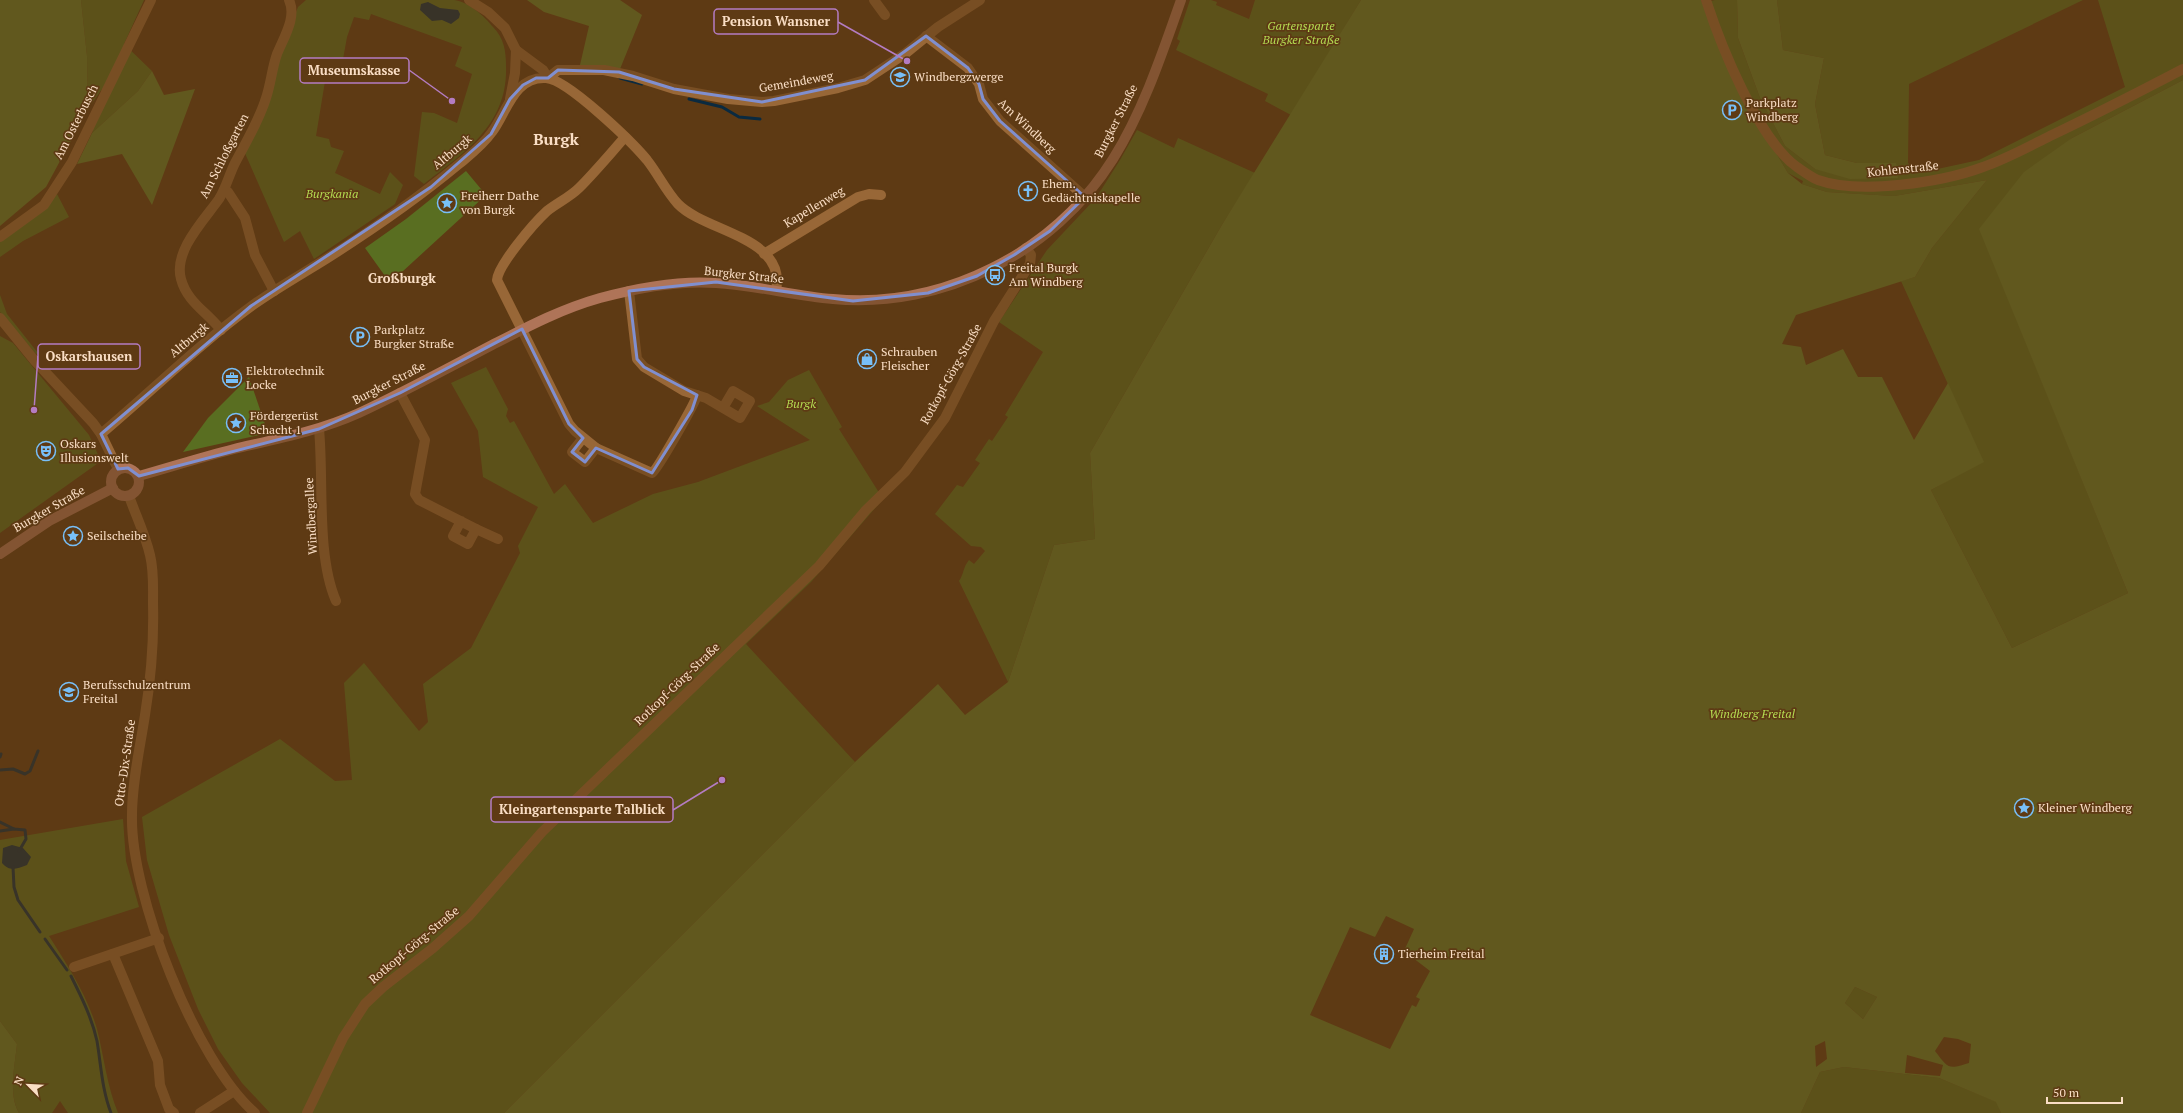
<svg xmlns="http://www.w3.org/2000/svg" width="2183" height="1113" font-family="'PT Serif',serif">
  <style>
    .green { fill: #596e21 }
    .forest { fill: #657c2b; fill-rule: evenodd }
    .water { fill: #0a2a40 }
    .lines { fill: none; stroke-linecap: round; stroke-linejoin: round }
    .stream { stroke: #0a2a40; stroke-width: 3 }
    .minor { stroke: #986737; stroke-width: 10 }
    .tertiary { stroke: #986737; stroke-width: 10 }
    .secondary { stroke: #af7458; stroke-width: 10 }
    .marked { fill: none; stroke: #808fcf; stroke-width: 3; stroke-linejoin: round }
    .labels { text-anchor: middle; stroke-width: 3.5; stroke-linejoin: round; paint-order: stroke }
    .park-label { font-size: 12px; font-style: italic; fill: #b4dc52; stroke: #5e3a14 }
    .poi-label { font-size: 12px; fill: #fadec5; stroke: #5e3a14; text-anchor: start }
    .street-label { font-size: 12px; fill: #fadec5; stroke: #5e3a14 }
    .neighbourhood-label { font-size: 13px; font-weight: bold; fill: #fadec5; stroke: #5e3a14 }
    .district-label { font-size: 16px; font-weight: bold; fill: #fadec5; stroke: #5e3a14 }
    .leader { fill: none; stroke: #b47cc2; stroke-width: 1.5 }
    .callout-dot { fill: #b47cc2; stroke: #5e3a14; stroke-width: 1.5 }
    .callout { fill: #5e3a14; stroke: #b47cc2; stroke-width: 1.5 }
    .callout-label { font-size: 13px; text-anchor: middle; font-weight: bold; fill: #fadec5 }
  </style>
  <rect width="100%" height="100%" fill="#5e3a14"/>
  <g class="green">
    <path d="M 81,0 L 144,0 L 124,44 L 152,71 L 138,91 L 92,133 L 102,89 L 88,109 L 87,56 Z"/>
    <path d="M 306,0 C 340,0 374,0 408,0 C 423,0 440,0 454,0 C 469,2 484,16 493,27 C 504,38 506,51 506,66 C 508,124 466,151 424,184 L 414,176 L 422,112 L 434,113 L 457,123 L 472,74 L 455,66 L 462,47 L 371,14 L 369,20 L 354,17 L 347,37 L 343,59 L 329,57 L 316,136 L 329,139 L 331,147 L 344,151 L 335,173 L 380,194 L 390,172 L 403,185 L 395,204 L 314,259 L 300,231 L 284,242 L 244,151 L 298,7 Z"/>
    <path d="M 1190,0 L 1211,0 L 1217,2 L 1216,5 L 1249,19 L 1255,0 L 1361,0 L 1291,115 L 1265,101 L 1268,94 L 1176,50 L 1180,41 L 1177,39 Z"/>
    <path d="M 1715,0 L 1737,0 L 1738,38 L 1760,98 L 1785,146 L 1815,169 L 1896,163 L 1857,163 L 1825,155 L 1815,104 L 1824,58 L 1783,50 L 1777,0 L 2083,0 L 1909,84 L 1908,163 L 1919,173 L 1979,160 L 2125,87 L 2098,0 L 2183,0 L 2183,80 L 2072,138 L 1980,229 L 2128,593 L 2012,648 L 1931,490 L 1983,461 L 1901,281 L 1915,277 L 1932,248 L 1987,180 L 1894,196 L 1827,192 L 1802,184 L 1803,181 L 1788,173 L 1737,87 L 1702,3 Z"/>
    <path d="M 1137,130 L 1174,148 L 1178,138 L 1255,173 L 1223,223 L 1090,453 L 1095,539 L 1054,545 L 1008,682 L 959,581 C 964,574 963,567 969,560 L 974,564 L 985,551 L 981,547 L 971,546 L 935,514 L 957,485 L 963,487 L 980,463 L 975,460 L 989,439 L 992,441 L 1008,417 L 1005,415 L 1043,352 L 999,322 L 1047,250 L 1096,198 L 1120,160 Z"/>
    <path d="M 466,171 L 486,195 L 390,283 L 365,248 L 406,219 Z"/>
    <path d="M 57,194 L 69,217 L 23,241 L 0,257 L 0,241 L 47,206 Z"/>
    <path d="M 0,295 L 7,314 L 38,353 L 36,354 L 0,312 Z"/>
    <path d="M 0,336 L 13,343 L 89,435 L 101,461 L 0,533 Z"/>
    <path d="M 486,367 L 508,409 L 506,416 L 510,423 L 514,421 L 554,494 L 565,484 L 593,523 L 653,494 L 698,482 L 810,440 L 757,406 L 769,402 L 788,380 L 809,370 L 842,427 L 839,429 L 883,499 L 811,582 L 746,644 L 855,762 L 504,1113 L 270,1113 L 242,1083 L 218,1049 L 198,1009 L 169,935 L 147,860 L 142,817 L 280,739 L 335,781 L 352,780 L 344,683 L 364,663 L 419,731 L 428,722 L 423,684 L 471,648 L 520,553 L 518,546 L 538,507 L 483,477 L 478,431 L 451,383 Z"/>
    <path d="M 249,377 L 268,433 L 183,452 L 208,418 Z"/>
    <path d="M 123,819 L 126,861 L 139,907 L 49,936 C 68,966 87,995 97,1029 C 104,1057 107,1086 118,1113 L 68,1113 L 60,1101 L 52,1113 L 19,1113 C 8,1094 15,1065 17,1044 L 0,1021 L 0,840 Z"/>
    <path d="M 1855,987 L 1877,997 L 1863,1019 L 1845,1003 Z"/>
    <path d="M 1844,1067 L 1939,1078 L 1997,1102 L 2001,1113 L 1801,1113 L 1820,1072 Z"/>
  </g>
  <g class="forest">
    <path d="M 0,0 L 81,0 L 87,56 L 88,109 L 46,187 L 0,226 Z"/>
    <path d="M 527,0 L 620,0 L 642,15 L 620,69 L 580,65 L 589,26 L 544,12 Z"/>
    <path d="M 1361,0 L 1701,0 L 1737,87 L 1788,173 L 1802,184 L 1827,192 L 1894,196 L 1987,180 L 1932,248 L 1915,277 L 1796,315 L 1782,344 L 1801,347 L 1806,365 L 1843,349 L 1858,377 L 1882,377 L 1914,440 L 1948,383 L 1984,462 L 1931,490 L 2012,648 L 2128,593 L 1979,229 L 2024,172 L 2072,138 L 2183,80 L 2183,1113 L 2001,1113 L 1996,1102 L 1939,1078 L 1844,1067 L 1820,1072 L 1801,1113 L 504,1113 L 855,762 L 938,684 L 965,715 L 1008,682 L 1054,545 L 1095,539 L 1090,453 L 1223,223 ZM 1386,916 L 1414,929 L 1404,951 L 1430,971 L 1416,997 L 1420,999 L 1416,1007 L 1412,1005 L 1390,1049 L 1310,1015 L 1350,927 L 1375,937 ZM 1855,987 L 1877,997 L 1863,1019 L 1845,1003 ZM 1944,1037 L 1958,1039 L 1971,1044 L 1969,1063 C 1948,1070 1948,1068 1935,1051 ZM 1825,1041 L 1827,1059 L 1816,1067 L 1815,1046 ZM 1907,1055 L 1943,1065 L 1940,1076 L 1905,1073 Z"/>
    <path d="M 1737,0 L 1777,0 L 1783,50 L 1824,58 L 1815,104 L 1825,155 L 1857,163 L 1896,163 L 1898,178 L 1850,179 L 1815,169 L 1785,146 L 1760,98 L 1738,38 Z"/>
    <path d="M 152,71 L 164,95 L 195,89 L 152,205 L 122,154 L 77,164 L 92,133 L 138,91 Z"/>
    <path d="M 0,1021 L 17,1044 C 15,1065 8,1094 19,1113 L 0,1113 Z"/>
  </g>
  <g class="water">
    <path d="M 428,2 L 440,8 L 458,10 L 460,14 L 459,18 L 451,24 L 442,20 L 432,21 L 420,10 L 421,4 Z"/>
    <path d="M 12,845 L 23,848 L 31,857 L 27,865 C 16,869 10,872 2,863 L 3,848 Z"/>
  </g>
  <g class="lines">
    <g class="stream">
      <path d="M 620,78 L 642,84"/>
      <path d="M 689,99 L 722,107 L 739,117 L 760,119"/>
      <path d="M 0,757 L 1,754"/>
      <path d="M 0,770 L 13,769 L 25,774 L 30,771 L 38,751"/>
      <path d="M 0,822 L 14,829 L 25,830 L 26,839 L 19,851"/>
      <path d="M 0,831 L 14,829"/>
      <path d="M 13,867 L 14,887 L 18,900 L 40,932"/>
      <path d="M 45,939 L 67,970"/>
      <path d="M 71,976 C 81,996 92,1018 97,1041 C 101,1065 102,1090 111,1113"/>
    </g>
    <g class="minor">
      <path d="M 469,0 L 488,12 L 505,28 L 516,50 L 543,70 L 548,78 L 558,70 L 604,70 L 633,76 L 674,89 L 728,99 L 762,102 L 774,101 L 838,88 L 865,80 L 906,53 L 938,27 L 980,0"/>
      <path d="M 874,0 L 885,15"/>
      <path d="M 926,36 L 968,68 L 979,84 L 983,99 L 1000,121 L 1085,197"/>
      <path d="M 510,99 L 515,73 L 516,50"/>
      <path d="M 625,137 C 610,154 595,172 579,188 C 570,197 557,203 547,211 C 534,223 498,265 497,280 L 569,424 L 575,431 L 596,448 L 652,473 C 657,470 696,402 697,395"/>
      <path d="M 224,190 L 228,192 L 245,218 L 255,255 L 274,291"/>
      <path d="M 0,237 L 44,205 L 72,162 L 151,0"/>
      <path d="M 764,254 L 858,197 L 869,194 L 881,195"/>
      <path d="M 629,291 L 637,359 L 644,367 L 684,391 L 706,398 L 740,418 L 750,401 L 733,391 L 723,408"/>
      <path d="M 0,318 L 35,361 L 93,423 L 101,434 L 118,469"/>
      <path d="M 221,330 C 207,312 187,302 181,279 C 173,251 205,219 219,199 C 226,188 229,175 235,163 C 246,142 259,121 266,98 C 271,83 272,68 277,54 C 284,37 297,17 289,0"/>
      <path d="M 400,393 L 425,440 L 415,494 L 419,500 L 476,529 L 468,544 L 453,536 L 461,521"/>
      <path d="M 319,429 C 324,481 316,555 336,601"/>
      <path d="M 101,434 C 152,391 199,344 253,305 C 277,288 302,274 326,259 C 372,230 418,198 459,164 C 471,154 483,145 492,132 C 507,112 514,76 546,78 C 567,79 632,142 647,160 C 658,174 666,191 678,204 C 705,232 787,237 776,290"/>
      <path d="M 583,438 L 572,452 L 585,462 L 596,448"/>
      <path d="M 129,496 C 136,516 145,534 150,555 C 154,571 153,587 153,604 C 154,641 151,678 145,715 C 140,748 132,782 132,815 C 130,894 196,1062 255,1113"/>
      <path d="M 476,529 L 498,539"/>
      <path d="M 113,954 L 158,1061 L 160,1085 L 169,1109 L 174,1113"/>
      <path d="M 74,967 L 159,938"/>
      <path d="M 200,1113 L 234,1091"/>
      <path d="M 307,1113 L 343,1038 L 365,1004 L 383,987 L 433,948 L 469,916 L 542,832 L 819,566 L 866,510 L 905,472 L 945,418 L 994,321 L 1030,264 L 1031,255 L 1026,248"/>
    </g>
    <path class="tertiary" d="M 1706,0 C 1721,46 1758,139 1797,167 C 1803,171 1811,177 1818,180 C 1859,195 1943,182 1983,167 C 2006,159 2028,147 2050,136 C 2094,115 2139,92 2183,69"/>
    <g class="secondary">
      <circle cx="125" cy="482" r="14"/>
      <path d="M 139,476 C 171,467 202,457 234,449 C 277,439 319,431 359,413 C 404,392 448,368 492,345 C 527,327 561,309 600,298 C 637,288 677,280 716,283 C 756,285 794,296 833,299 C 943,309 1054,253 1113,159 C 1143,111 1162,54 1181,0"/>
      <path d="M 0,554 L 49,521 L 113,488"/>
    </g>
  </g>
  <path d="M0 0H2183V1113H0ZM 926,36 L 968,68 L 979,84 L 983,99 L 1000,121 L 1085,197 L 1050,231 L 1014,255 L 977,276 L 928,293 L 853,301 L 716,282 L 629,291 L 637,359 L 644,367 L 697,395 L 692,410 L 652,473 L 596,448 L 585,462 L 572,452 L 583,438 L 569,424 L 522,329 L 400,393 L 319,429 L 139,476 L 128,468 L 118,469 L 101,434 L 251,306 L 431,187 L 491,134 L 510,99 L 523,85 L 536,78 L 548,78 L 558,70 L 619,72 L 674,89 L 762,102 L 865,80 Z" fill="#5e3a14" fill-opacity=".55" fill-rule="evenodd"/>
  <path class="marked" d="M 926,36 L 968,68 L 979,84 L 983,99 L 1000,121 L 1085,197 L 1050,231 L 1014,255 L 977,276 L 928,293 L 853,301 L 716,282 L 629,291 L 637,359 L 644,367 L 697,395 L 692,410 L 652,473 L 596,448 L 585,462 L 572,452 L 583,438 L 569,424 L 522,329 L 400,393 L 319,429 L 139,476 L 128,468 L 118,469 L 101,434 L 251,306 L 431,187 L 491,134 L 510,99 L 523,85 L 536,78 L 548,78 L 558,70 L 619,72 L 674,89 L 762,102 L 865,80 Z"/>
  <defs>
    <g id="school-ring" transform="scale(1)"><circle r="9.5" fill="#5e3a14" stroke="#78bff7" stroke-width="1.5"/><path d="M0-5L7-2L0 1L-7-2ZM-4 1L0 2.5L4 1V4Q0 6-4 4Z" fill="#78bff7"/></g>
    <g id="parking-ring" transform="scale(1)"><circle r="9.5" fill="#5e3a14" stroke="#78bff7" stroke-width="1.5"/><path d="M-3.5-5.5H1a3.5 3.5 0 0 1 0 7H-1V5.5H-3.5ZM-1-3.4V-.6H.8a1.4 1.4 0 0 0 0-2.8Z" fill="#78bff7"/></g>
    <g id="church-ring" transform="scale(1)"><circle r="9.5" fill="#5e3a14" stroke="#78bff7" stroke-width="1.5"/><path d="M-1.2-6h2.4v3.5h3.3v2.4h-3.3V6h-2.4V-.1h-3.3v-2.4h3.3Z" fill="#78bff7"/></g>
    <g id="sight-ring" transform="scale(1)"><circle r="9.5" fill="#5e3a14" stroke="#78bff7" stroke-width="1.5"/><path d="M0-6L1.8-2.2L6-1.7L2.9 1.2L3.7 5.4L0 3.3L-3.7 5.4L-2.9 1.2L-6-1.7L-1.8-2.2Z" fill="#78bff7"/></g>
    <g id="bus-ring" transform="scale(1)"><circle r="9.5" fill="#5e3a14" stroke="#78bff7" stroke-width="1.5"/><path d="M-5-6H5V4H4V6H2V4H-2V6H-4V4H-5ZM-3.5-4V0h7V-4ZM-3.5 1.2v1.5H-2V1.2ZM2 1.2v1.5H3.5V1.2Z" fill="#78bff7"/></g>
    <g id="shop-ring" transform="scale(1)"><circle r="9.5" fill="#5e3a14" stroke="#78bff7" stroke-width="1.5"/><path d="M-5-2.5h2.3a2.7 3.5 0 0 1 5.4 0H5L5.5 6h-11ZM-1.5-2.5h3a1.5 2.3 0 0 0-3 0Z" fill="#78bff7"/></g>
    <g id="office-ring" transform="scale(1)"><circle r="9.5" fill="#5e3a14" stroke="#78bff7" stroke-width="1.5"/><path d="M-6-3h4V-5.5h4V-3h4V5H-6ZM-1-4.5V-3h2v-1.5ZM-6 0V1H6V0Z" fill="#78bff7"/></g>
    <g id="theatre-ring" transform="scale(1)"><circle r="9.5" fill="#5e3a14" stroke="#78bff7" stroke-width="1.5"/><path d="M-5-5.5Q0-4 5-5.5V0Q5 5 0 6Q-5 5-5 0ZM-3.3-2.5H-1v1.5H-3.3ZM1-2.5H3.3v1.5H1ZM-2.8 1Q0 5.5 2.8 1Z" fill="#78bff7"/></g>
    <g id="building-ring" transform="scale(1)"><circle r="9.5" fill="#5e3a14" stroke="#78bff7" stroke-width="1.5"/><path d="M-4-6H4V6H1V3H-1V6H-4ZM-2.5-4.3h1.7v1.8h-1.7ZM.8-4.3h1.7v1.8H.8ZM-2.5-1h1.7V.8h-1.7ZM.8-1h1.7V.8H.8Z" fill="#78bff7"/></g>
  </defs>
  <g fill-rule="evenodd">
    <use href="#school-ring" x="900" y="77"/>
    <use href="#parking-ring" x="1732" y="110"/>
    <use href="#church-ring" x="1028" y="191"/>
    <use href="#sight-ring" x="447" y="203"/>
    <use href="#bus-ring" x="995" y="275"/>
    <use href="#parking-ring" x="360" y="337"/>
    <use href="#shop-ring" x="867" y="359"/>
    <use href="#office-ring" x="232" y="378"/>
    <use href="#sight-ring" x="236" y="423"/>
    <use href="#theatre-ring" x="46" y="451"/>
    <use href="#sight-ring" x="73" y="536"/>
    <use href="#school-ring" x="69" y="692"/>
    <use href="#sight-ring" x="2024" y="808"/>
    <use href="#building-ring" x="1384" y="954"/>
  </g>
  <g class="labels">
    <g class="park-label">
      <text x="1301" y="30">Gartensparte<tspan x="1301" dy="14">Burgker Straße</tspan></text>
      <text x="332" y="198">Burgkania</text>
      <text x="801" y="408">Burgk</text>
      <text x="1752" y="718">Windberg Freital</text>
    </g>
    <g class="poi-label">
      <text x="914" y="81">Windbergzwerge</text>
      <text x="1746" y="107">Parkplatz<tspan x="1746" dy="14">Windberg</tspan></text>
      <text x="1042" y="188">Ehem.<tspan x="1042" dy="14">Gedächtniskapelle</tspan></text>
      <text x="461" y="200">Freiherr Dathe<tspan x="461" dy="14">von Burgk</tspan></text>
      <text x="1009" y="272">Freital Burgk<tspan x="1009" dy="14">Am Windberg</tspan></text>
      <text x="374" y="334">Parkplatz<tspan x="374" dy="14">Burgker Straße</tspan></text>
      <text x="881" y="356">Schrauben<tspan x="881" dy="14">Fleischer</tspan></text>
      <text x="246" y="375">Elektrotechnik<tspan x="246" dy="14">Locke</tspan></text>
      <text x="250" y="420">Fördergerüst<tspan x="250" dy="14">Schacht 1</tspan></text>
      <text x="60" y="448">Oskars<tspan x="60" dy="14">Illusionswelt</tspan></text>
      <text x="87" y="540">Seilscheibe</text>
      <text x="83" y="689">Berufsschulzentrum<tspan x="83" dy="14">Freital</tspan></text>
      <text x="2038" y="812">Kleiner Windberg</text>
      <text x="1398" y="958">Tierheim Freital</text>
    </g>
    <g class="street-label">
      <text transform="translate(796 82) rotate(-10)" y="4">Gemeindeweg</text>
      <text transform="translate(1116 121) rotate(-63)" y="4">Burgker Straße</text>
      <text transform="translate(76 122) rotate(-63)" y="4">Am Osterbusch</text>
      <text transform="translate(1027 126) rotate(43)" y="4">Am Windberg</text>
      <text transform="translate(452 152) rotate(-40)" y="4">Altburgk</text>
      <text transform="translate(224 156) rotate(-63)" y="4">Am Schloßgarten</text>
      <text transform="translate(1903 169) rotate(-6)" y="4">Kohlenstraße</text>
      <text transform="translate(814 207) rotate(-31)" y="4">Kapellenweg</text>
      <text transform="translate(744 275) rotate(6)" y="4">Burgker Straße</text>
      <text transform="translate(189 340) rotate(-40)" y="4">Altburgk</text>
      <text transform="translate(951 374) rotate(-61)" y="4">Rotkopf-Görg-Straße</text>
      <text transform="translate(389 383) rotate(-27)" y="4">Burgker Straße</text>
      <text transform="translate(49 509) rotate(-30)" y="4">Burgker Straße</text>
      <text transform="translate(311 516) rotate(-93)" y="4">Windbergallee</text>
      <text transform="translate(677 684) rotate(-44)" y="4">Rotkopf-Görg-Straße</text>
      <text transform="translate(125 763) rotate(-82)" y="4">Otto-Dix-Straße</text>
      <text transform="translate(414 945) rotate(-40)" y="4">Rotkopf-Görg-Straße</text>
    </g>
    <g class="neighbourhood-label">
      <text x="402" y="283">Großburgk</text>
    </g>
    <g class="district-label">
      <text x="556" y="145">Burgk</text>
    </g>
  </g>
  <path class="leader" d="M907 61L838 22M452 101L409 70M34 410L38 356M722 780L673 810"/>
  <g class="callout-dot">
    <circle cx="907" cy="61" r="4"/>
    <circle cx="452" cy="101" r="4"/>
    <circle cx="34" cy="410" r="4"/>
    <circle cx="722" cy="780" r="4"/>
  </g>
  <g class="callout">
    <rect x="714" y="9" width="124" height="25" rx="4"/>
    <rect x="300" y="58" width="109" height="25" rx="4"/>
    <rect x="38" y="344" width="102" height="25" rx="4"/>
    <rect x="491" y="797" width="182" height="25" rx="4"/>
  </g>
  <g class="callout-label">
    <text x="776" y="26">Pension Wansner</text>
    <text x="354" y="75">Museumskasse</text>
    <text x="89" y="361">Oskarshausen</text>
    <text x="582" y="814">Kleingartensparte Talblick</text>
  </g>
  <g transform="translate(28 1085) rotate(294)" stroke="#5e3a14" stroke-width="3" paint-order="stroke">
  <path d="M0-3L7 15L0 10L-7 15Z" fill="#fadec5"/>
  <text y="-6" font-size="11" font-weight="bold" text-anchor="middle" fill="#fadec5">N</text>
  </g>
  <path d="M2047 1097v6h75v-6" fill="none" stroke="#fadec5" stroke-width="2"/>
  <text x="2053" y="1097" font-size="12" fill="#fadec5" stroke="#5e3a14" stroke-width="3" paint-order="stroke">50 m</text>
</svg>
